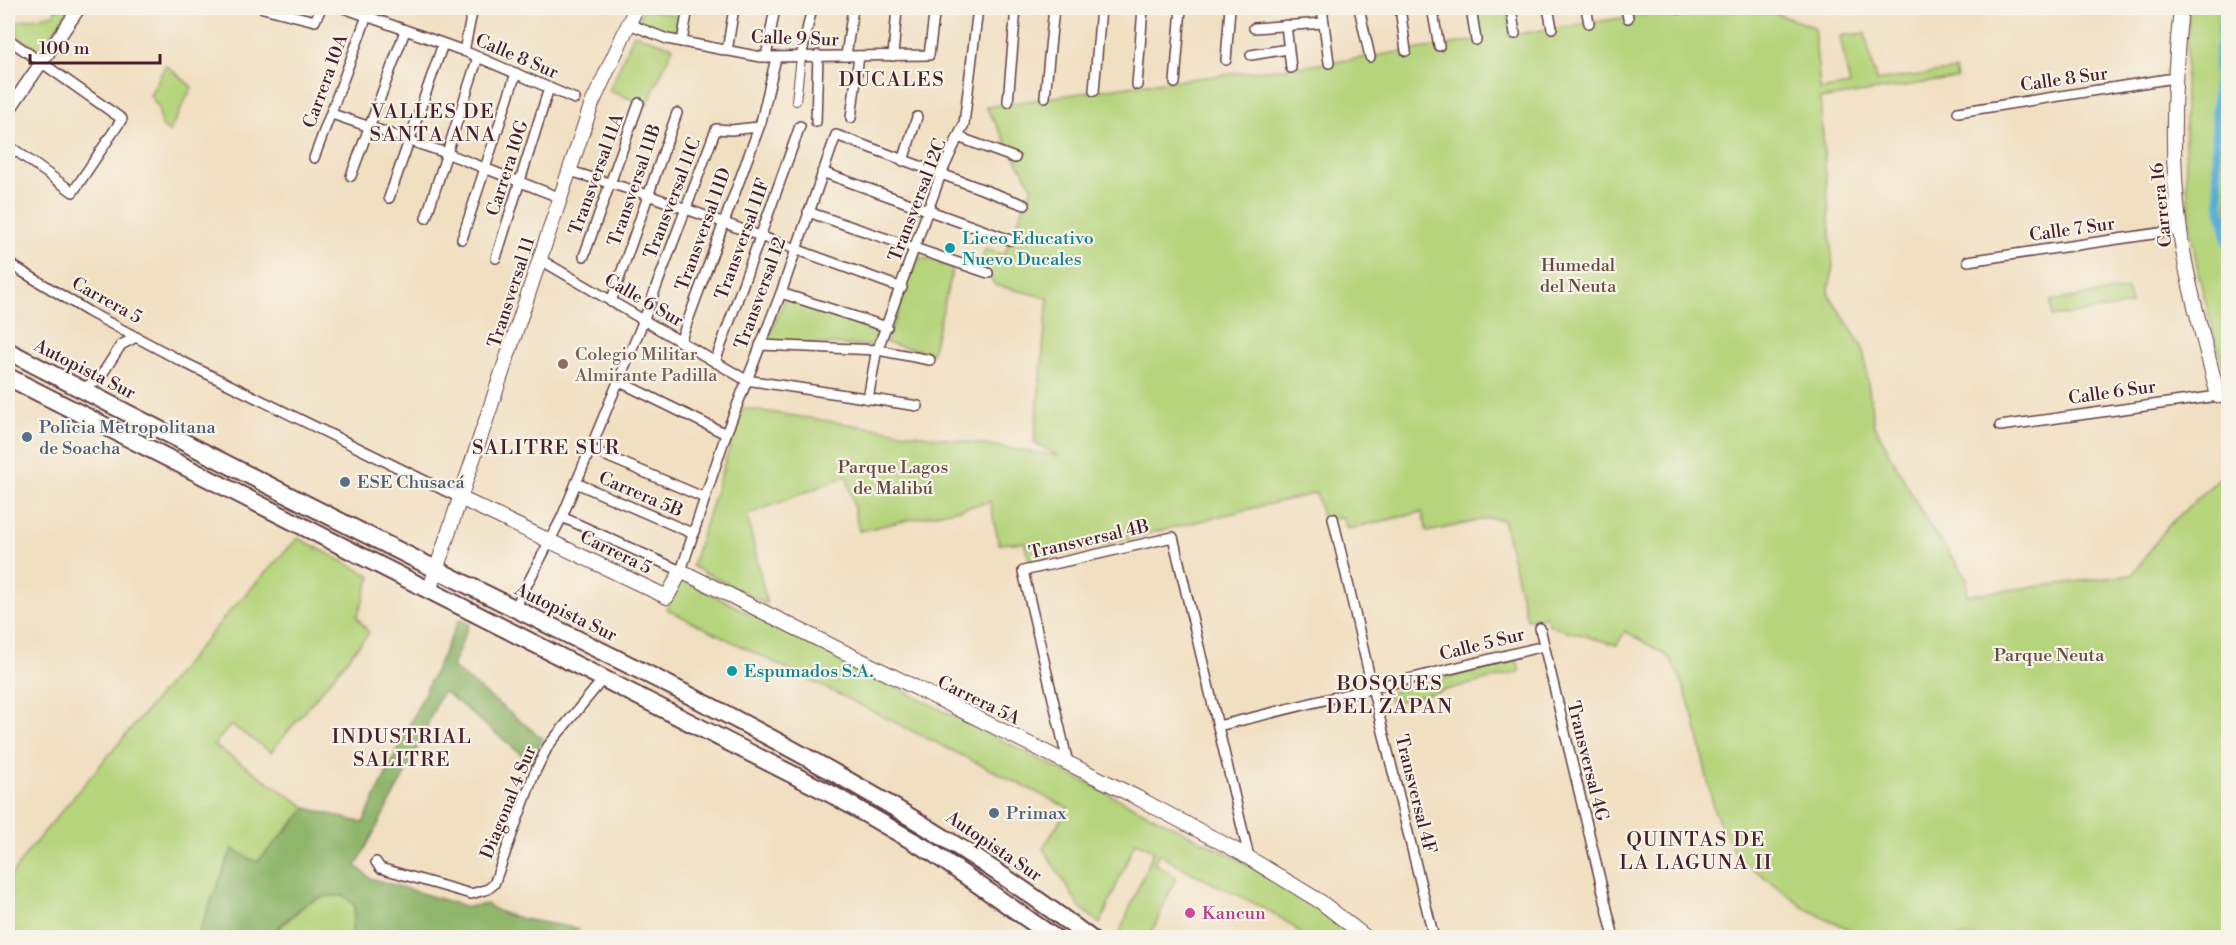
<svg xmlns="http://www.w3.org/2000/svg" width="2236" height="945" font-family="'Libre Bodoni',serif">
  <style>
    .green { fill: #b5d47c; stroke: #807a54; stroke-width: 1.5 }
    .forest { fill: #90b66c; stroke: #6d6a4c; stroke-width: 1.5 }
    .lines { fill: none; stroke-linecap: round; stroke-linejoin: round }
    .canal { stroke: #59add5; stroke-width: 9 }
    .pedestrian-casing { stroke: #633c42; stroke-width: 10 }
    .minor-casing { stroke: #633c42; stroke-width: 12 }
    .tertiary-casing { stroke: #633c42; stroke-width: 15 }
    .secondary-casing { stroke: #633c42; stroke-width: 16 }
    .trunk-casing { stroke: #633c42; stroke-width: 20 }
    .pedestrian { stroke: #fff; stroke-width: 8 }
    .minor { stroke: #fff; stroke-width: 9 }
    .tertiary { stroke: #fff; stroke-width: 12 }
    .secondary { stroke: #fff; stroke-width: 14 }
    .trunk { stroke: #fff; stroke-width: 16 }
    .culture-dot { fill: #0f9aa8; stroke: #f7f3e8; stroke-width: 2 }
    .education-dot { fill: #8d6e63; stroke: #f7f3e8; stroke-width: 2 }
    .service-dot { fill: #5c6f8a; stroke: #f7f3e8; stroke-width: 2 }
    .hotel-dot { fill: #d1479c; stroke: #f7f3e8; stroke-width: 2 }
    .labels { text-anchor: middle; stroke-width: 4.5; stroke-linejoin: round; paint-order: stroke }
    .street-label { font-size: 18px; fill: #4a1f2b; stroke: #f7f3e8 }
    .culture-label { font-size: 18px; fill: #0d838f; stroke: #f7f3e8; text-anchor: start }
    .park-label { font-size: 18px; fill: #654c3f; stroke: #f7f3e8 }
    .education-label { font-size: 18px; fill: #785e54; stroke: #f7f3e8; text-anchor: start }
    .service-label { font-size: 18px; fill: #4e5e75; stroke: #f7f3e8; text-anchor: start }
    .hotel-label { font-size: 18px; fill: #b23c85; stroke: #f7f3e8; text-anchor: start }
    .neighbourhood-label { font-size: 20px; letter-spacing: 1.5px; fill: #4a1f2b; stroke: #f7f3e8 }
  </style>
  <rect width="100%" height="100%" fill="#f7f3e8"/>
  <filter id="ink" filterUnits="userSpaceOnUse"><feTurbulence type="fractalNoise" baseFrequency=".0167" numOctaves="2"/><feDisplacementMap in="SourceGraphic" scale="12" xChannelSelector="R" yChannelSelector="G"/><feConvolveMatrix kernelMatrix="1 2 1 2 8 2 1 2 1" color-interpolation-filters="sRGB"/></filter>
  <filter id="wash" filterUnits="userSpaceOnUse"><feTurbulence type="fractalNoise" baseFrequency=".008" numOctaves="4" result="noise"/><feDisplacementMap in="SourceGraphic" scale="24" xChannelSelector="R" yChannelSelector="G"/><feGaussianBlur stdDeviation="1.35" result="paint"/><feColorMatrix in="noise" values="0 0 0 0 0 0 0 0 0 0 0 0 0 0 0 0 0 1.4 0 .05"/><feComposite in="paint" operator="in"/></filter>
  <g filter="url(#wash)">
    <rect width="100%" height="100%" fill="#f1dfc1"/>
    <g class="green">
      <path d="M 55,8 L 70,8 L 41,51 L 18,37 L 17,22 L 55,14 Z"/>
      <path d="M 643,8 L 681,17 L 676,34 L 637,22 Z"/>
      <path d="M 1474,8 L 1506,8 L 1511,35 L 1686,8 L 1760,8 L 1814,27 L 1820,90 L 1850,85 L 1840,36 L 1865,33 L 1876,81 L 1955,70 L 1957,78 L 1820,99 L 1833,270 L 1828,293 L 1863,348 L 1874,424 L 1928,524 L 1967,578 L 1967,595 L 2132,575 L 2167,527 L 2228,470 L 2228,937 L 1866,937 L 1808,910 L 1735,855 L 1714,810 L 1695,721 L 1681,680 L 1669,657 L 1625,631 L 1617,645 L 1550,626 L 1547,617 L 1527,619 L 1503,520 L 1490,518 L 1427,532 L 1422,512 L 1347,529 L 1343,517 L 1323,520 L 1316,493 L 1030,562 L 1024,542 L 999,544 L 990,502 L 859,531 L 847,476 L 747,515 L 767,604 L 692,566 L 742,408 L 1059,456 L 1034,443 L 1048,298 L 995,285 L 981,262 L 985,249 L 1004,255 L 1032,187 L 986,107 L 1137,85 L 1329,63 L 1479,40 Z"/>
      <path d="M 2189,8 L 2228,8 L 2228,383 C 2214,333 2197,280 2191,227 C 2182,154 2184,81 2189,8 Z"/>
      <path d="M 634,34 L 673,47 L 647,105 L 609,91 Z"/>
      <path d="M 166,65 L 192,87 L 169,132 L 162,126 L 158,107 L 150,95 Z"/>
      <path d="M 919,257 L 950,265 L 952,272 L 932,353 L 886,343 Z"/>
      <path d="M 2127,289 L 2131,305 L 2052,317 L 2051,301 Z"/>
      <path d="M 785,299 L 879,330 L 872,346 L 767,341 Z"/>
      <path d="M 298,538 L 371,576 L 357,617 L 369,633 L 271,752 L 231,725 L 214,745 L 307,808 L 257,863 L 232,849 L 197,937 L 8,937 L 8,880 L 29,850 L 230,611 Z"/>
      <path d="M 681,579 L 1242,861 L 1336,919 L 1357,937 L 1302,937 C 1296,918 1208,883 1187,870 C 1177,865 1168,859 1159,853 L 1154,863 L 1176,877 L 1150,937 L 1118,937 L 1154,850 L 1135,842 L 1100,924 L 1079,906 L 1043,848 L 1068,808 L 666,609 Z"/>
      <path d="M 1517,659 L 1520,672 L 1391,703 L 1388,693 Z"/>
      <path d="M 331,895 L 345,896 L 355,906 L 351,937 L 268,938 L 312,899 Z"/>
    </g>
    <path class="forest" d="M 459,620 L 469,624 L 452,667 L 543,739 L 531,762 L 445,692 L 440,696 L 408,768 L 356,866 L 370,878 L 467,907 L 487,904 C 503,920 555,923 580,929 L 545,938 L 351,937 L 355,906 L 345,896 C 306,894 296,913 268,937 L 197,937 L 232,849 L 257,862 L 307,808 L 363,823 Z"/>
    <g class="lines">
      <path class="canal" d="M 2224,8 C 2215,84 2210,169 2228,244"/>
    </g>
  </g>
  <g filter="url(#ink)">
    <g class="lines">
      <g class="pedestrian-casing">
        <path id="pedestrian" d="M 796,101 L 801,57"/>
      </g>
      <g class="minor-casing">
        <g id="minor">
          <path d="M 263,8 L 315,21 L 321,8"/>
          <path d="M 344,8 L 464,51 L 575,99"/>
          <path d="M 1322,8 L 1329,63"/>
          <path d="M 1359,8 L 1370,57"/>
          <path d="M 1400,8 L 1406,51"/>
          <path d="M 1432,8 L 1439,46"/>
          <path d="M 1471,8 L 1476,40"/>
          <path d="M 1511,8 L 1515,34"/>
          <path d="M 1548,8 L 1552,28"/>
          <path d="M 1586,8 L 1589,23"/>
          <path d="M 1626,8 L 1628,18"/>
          <path d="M 1679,8 L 1679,9"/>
          <path d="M 629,24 L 667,39 L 761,57 L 929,55 L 935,8"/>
          <path d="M 1286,25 L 1291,68"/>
          <path d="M 1254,28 L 1324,23"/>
          <path d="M 8,39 L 122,119 L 73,192 L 8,145"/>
          <path d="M 682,42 L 688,8"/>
          <path d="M 464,51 L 473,8"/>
          <path d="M 727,51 L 734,8"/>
          <path d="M 1251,55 L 1288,49"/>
          <path d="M 846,56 L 853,8"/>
          <path d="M 893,56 L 897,8"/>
          <path d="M 766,57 L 775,8"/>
          <path d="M 801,57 L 812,8"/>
          <path d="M 1226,60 L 1230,8"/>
          <path d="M 1175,83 L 1181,8"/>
          <path d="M 1137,85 L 1143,8"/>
          <path d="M 1094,91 L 1101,8"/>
          <path d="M 1045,97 L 1054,8"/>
          <path d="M 1008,102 L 1016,8"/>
          <path d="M 1958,112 L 2174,78"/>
          <path d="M 332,114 L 446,153 L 561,198"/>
          <path d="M 851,118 L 859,56"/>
          <path d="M 816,122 L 818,55"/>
          <path d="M 958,137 L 1015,158"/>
          <path d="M 314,158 L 367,16"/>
          <path d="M 903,161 L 917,117"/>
          <path d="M 570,171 L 648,195 L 902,288"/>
          <path d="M 822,172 L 1010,240"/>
          <path d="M 351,176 L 405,31"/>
          <path d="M 389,198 L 443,44"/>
          <path d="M 808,212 L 988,273"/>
          <path d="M 426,218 L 478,57"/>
          <path d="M 462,239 L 516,73"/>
          <path d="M 584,256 L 639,103"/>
          <path d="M 496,258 L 549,88"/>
          <path d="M 541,260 L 746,380 L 918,406"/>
          <path d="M 1968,261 L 2180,230"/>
          <path d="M 8,263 L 89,312 L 181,361 L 462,499"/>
          <path d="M 781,293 L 887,327"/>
          <path d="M 611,302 L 677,113"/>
          <path d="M 680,342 L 761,122 L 776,58"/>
          <path d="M 760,345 L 878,350 L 930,360"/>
          <path d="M 715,362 L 800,126"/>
          <path d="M 618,381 L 726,434"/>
          <path d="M 82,389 L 99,379 L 121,345 L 136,337"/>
          <path d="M 868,399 L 876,354 L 941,174 L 964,124 L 978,8"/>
          <path d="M 2000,426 L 2218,396"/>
          <path d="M 590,449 L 705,498"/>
          <path d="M 576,483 L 694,534"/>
          <path d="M 562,517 L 681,571 L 726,434 L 781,293 L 836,135 L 1025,205"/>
          <path d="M 1333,518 L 1372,687 L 1434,938"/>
          <path d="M 515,608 L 562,517 L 643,322 L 716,129 L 731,130 L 758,127"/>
          <path d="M 1540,628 L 1614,938"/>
          <path d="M 1218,726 L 1544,646"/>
          <path d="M 1068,763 L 1023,571 L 1173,537 L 1249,857"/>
          <path d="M 376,862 L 380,868 L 471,894 L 488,889 L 494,884 L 534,774 L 548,746 L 603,679"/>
        </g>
      </g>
      <g class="tertiary-casing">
        <path id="tertiary" d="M 8,111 L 79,8"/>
      </g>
      <g class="secondary-casing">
        <g id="secondary">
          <path d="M 2181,8 C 2173,82 2170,157 2180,231 C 2187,286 2205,341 2218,396 L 2228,395"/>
          <path d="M 462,499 L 667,597 L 681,571 L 1138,798 L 1241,853 L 1321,902 L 1367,938"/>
          <path d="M 429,591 L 591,106 L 636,8"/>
        </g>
      </g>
      <g class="trunk-casing">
        <g id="trunk">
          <path d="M 8,351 C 176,439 346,525 516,609 C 715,707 912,803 1090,938"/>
          <path d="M 8,377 L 833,795 L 930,851 L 1055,938"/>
        </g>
      </g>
      <use href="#pedestrian" class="pedestrian"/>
      <use href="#minor" class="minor"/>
      <use href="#tertiary" class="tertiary"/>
      <use href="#secondary" class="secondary"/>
      <use href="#trunk" class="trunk"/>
    </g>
  </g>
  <g class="culture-dot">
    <circle cx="950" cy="248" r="6"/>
    <circle cx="732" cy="671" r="6"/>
  </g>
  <circle class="education-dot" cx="563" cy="364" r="6"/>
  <g class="service-dot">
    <circle cx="27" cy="437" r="6"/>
    <circle cx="345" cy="482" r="6"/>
    <circle cx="994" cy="813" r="6"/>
  </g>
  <circle class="hotel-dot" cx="1190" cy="913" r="6"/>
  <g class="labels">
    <g class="street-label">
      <text transform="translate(795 38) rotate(2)" y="6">Calle 9 Sur</text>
      <text transform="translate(517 56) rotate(23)" y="6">Calle 8 Sur</text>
      <text transform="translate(2064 79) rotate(-8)" y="6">Calle 8 Sur</text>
      <text transform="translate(325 81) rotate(-70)" y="6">Carrera 10A</text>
      <text transform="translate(507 168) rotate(-72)" y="6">Carrera 10G</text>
      <text transform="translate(596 174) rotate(-70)" y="6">Transversal 11A</text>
      <text transform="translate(634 185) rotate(-71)" y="6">Transversal 11B</text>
      <text transform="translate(672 198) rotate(-69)" y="6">Transversal 11C</text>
      <text transform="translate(917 200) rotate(-69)" y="6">Transversal 12C</text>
      <text transform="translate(2161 205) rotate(-96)" y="6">Carrera 16</text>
      <text transform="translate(703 229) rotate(-70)" y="6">Transversal 11D</text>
      <text transform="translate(2072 229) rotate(-8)" y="6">Calle 7 Sur</text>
      <text transform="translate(742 239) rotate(-70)" y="6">Transversal 11F</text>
      <text transform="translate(511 292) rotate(-72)" y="6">Transversal 11</text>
      <text transform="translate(760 293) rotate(-70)" y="6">Transversal 12</text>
      <text transform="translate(107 300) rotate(29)" y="6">Carrera 5</text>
      <text transform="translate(644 300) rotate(30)" y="6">Calle 6 Sur</text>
      <text transform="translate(85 369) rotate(27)" y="6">Autopista Sur</text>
      <text transform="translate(2112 392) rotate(-8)" y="6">Calle 6 Sur</text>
      <text transform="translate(641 494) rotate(23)" y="6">Carrera 5B</text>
      <text transform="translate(1089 539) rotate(-13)" y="6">Transversal 4B</text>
      <text transform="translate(616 552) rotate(26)" y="6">Carrera 5</text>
      <text transform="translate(566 612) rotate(26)" y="6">Autopista Sur</text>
      <text transform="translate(1482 644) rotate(-14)" y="6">Calle 5 Sur</text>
      <text transform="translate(979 700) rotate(26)" y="6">Carrera 5A</text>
      <text transform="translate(1588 761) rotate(76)" y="6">Transversal 4G</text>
      <text transform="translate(1416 794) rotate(76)" y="6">Transversal 4F</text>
      <text transform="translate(508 802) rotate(-68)" y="6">Diagonal 4 Sur</text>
      <text transform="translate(994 846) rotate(34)" y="6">Autopista Sur</text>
    </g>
    <g class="culture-label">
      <text x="962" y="244">Liceo Educativo<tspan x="962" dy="21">Nuevo Ducales</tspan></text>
      <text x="744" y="677">Espumados S.A.</text>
    </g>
    <g class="park-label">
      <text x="1578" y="271">Humedal<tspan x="1578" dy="21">del Neuta</tspan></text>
      <text x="893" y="473">Parque Lagos<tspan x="893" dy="21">de Malibú</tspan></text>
      <text x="2049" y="661">Parque Neuta</text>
    </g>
    <g class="education-label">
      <text x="575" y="360">Colegio Militar<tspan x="575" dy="21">Almirante Padilla</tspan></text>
    </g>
    <g class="service-label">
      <text x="39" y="433">Policia Metropolitana<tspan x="39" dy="21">de Soacha</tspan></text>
      <text x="357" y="488">ESE Chusacá</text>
      <text x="1006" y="819">Primax</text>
    </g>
    <g class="hotel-label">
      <text x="1202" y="919">Kancun</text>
    </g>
    <g class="neighbourhood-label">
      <text x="892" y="86">DUCALES</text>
      <text x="433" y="118">VALLES DE<tspan x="433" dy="23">SANTA ANA</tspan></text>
      <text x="546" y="454">SALITRE SUR</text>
      <text x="1390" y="690">BOSQUES<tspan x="1390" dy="23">DEL ZAPAN</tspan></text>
      <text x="402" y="743">INDUSTRIAL<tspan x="402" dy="23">SALITRE</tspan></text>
      <text x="1696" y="846">QUINTAS DE<tspan x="1696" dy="23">LA LAGUNA II</tspan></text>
    </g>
  </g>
  <rect width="2236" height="945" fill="none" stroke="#f7f3e8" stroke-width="30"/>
  <path d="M30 54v9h130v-9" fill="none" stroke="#4a1f2b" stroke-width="3"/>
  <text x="39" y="54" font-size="18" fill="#4a1f2b" stroke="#f7f3e8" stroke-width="4.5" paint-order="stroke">100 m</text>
</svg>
